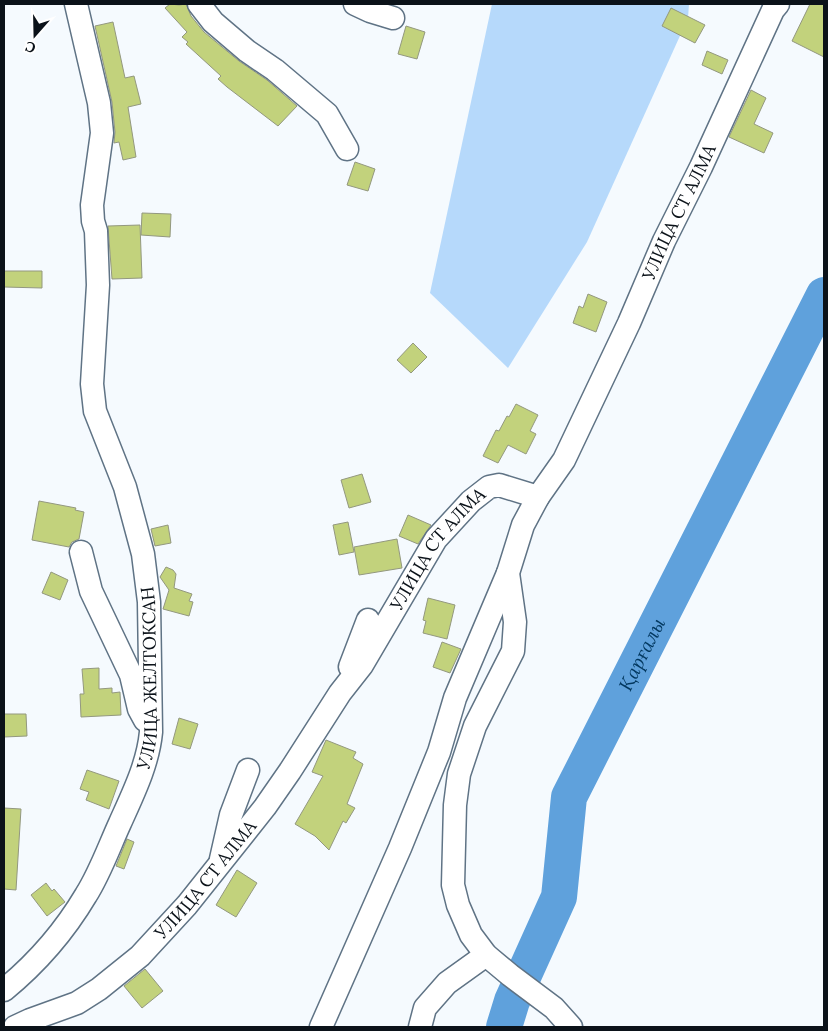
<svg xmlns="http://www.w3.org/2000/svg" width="828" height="1031" font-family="Lora,serif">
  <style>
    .green { fill: #b6d9fb }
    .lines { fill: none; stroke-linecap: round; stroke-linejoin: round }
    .river { stroke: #5fa1dc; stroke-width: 36 }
    .building { fill: #c2d27c; stroke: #93987f }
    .minor-casing { stroke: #5f7385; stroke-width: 25 }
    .minor { stroke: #fff; stroke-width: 22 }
    .labels { text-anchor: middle; stroke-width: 4.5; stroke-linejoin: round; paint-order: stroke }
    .street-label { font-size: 18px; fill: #0b1219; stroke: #fff }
    .water-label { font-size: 19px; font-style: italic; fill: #02375e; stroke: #fff }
  </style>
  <rect width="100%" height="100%" fill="#f5fafe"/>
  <path class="green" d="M 492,4 L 689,4 L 688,18 L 587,242 L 508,368 L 430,293 Z"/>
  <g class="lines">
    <path class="river" id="s1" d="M 504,1027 L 512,1001 L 559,897 L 569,797 L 824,295"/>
  </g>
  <g class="building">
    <path d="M 170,4 L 179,5 L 186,4 L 191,16 L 204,32 L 239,61 L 267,80 L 297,106 L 278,126 L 227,87 L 218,79 L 221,76 L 186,44 L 188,42 L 182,37 L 187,32 L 165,8 Z"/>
    <path d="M 810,4 L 824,4 L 824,57 L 792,41 Z"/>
    <path d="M 671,8 L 705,25 L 695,43 L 662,26 Z"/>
    <path d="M 113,22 L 125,78 L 134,76 L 141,104 L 128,107 L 136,157 L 123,160 L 119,142 L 114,143 L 115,132 L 112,102 L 95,26 Z"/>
    <path d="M 406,26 L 425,32 L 417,59 L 398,54 Z"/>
    <path d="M 707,51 L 728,60 L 722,74 L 702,65 Z"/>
    <path d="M 751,90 L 766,98 L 754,124 L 773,133 L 764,153 L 729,137 Z"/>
    <path d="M 355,162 L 375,169 L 368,191 L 347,185 Z"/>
    <path d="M 142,213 L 171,214 L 170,237 L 141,235 Z"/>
    <path d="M 140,225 L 142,278 L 112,279 L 108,226 Z"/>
    <path d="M 4,271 L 42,271 L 42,288 L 4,287 Z"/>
    <path d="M 588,294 L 607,302 L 596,332 L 573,323 L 579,306 L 583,308 Z"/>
    <path d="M 413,343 L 427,357 L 411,373 L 397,360 Z"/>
    <path d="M 516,404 L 538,415 L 530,431 L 536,434 L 526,454 L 508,445 L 498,463 L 483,456 L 496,430 L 499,431 L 507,416 L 509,417 Z"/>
    <path d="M 362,474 L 371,502 L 349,508 L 341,480 Z"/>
    <path d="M 39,501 L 76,508 L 75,510 L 84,512 L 79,539 L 72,542 L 69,547 L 32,540 Z"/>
    <path d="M 408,515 L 431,525 L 418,544 L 399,536 Z"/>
    <path d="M 348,522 L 354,552 L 339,555 L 333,525 Z"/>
    <path d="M 168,525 L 171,543 L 155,546 L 151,529 Z"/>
    <path d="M 397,539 L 402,568 L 359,575 L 354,547 Z"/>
    <path d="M 166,567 L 173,570 L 176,574 L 174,588 L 192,594 L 189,601 L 193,602 L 189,616 L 163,609 L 169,590 L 160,577 Z"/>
    <path d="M 51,572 L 68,580 L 60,600 L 42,593 Z"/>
    <path d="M 428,598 L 455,605 L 447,639 L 423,633 L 426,621 L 423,620 Z"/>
    <path d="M 442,642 L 461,649 L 450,673 L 433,667 Z"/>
    <path d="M 99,668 L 99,689 L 112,688 L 112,693 L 120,692 L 121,715 L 81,717 L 80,694 L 84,694 L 82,669 Z"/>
    <path d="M 4,714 L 26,714 L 27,736 L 4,737 Z"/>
    <path d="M 179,718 L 198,724 L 190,749 L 172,744 Z"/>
    <path d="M 326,740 L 356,752 L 353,758 L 363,764 L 347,804 L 355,808 L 346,823 L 343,821 L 329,850 L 315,836 L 295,824 L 323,776 L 312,772 Z"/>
    <path d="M 87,770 L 119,781 L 109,809 L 86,800 L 89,792 L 80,789 Z"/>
    <path d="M 4,808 L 21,809 L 16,890 L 4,889 Z"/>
    <path d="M 127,839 L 134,842 L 124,869 L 116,866 Z"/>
    <path d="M 237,870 L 257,883 L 236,917 L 216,905 Z"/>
    <path d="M 46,883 L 52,891 L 54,889 L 65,902 L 47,916 L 31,895 Z"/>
    <path d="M 145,969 L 163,991 L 142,1008 L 124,986 Z"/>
  </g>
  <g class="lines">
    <g class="minor-casing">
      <g id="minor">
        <path d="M 199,4 L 213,22 L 247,51 L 275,70 L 327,114 L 347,149"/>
        <path d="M 355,4 L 370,11 L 393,18"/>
        <path d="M 81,552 L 91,591 L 131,675 L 139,709 L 145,720"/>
        <path d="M 350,667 L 368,620"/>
        <path d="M 221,859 L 231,815 L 248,770"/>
        <path id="s2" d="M 4,990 C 37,963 64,932 86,895 C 100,873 109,847 120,823 C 133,794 148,764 151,732 L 149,602 L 143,554 L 125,487 L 95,411 L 92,384 L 98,285 L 96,231 L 93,221 L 92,205 L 102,133 L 99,103 L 76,4"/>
        <path id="s3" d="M 15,1027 L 30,1020 L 77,1003 L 99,989 L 140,956 L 187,905 L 265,807 L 290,771 L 340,693 L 362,665 L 436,539 L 471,501 L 489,487 L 499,485 L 538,497"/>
        <path d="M 321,1027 L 400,848 L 439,752 L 455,698 L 508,573"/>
        <path d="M 420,1027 L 425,1008 L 447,983 L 486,955"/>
        <path id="s4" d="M 571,1027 L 554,1008 L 510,975 L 486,955 L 471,935 L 458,905 L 453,885 L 455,805 L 459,774 L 475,726 L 513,651 L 515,622 L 508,573 L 523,525 L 538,497 L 564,460 L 629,323 L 664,241 L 701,167 L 773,10 L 778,4"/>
      </g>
    </g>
    <use href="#minor" class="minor"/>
  </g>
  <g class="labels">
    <g class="street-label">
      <text dy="6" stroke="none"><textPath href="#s4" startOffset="915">УЛИЦА СТ АЛМА</textPath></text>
      <text dy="6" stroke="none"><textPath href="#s3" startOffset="651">УЛИЦА СТ АЛМА</textPath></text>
      <text dy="6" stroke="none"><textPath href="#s2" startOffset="356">УЛИЦА ЖЕЛТОКСАН</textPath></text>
      <text dy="6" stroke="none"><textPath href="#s3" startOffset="246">УЛИЦА СТ АЛМА</textPath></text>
    </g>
    <g class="water-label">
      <text dy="7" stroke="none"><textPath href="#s1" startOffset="402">Қарғалы</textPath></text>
    </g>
  </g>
  <rect width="828" height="1031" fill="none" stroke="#0b1219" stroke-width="10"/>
  <g transform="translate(35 35) rotate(200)" stroke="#ffffff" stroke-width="4" paint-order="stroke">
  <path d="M0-4L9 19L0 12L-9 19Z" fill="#0b1219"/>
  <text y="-8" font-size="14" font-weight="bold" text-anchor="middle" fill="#0b1219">С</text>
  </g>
</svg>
